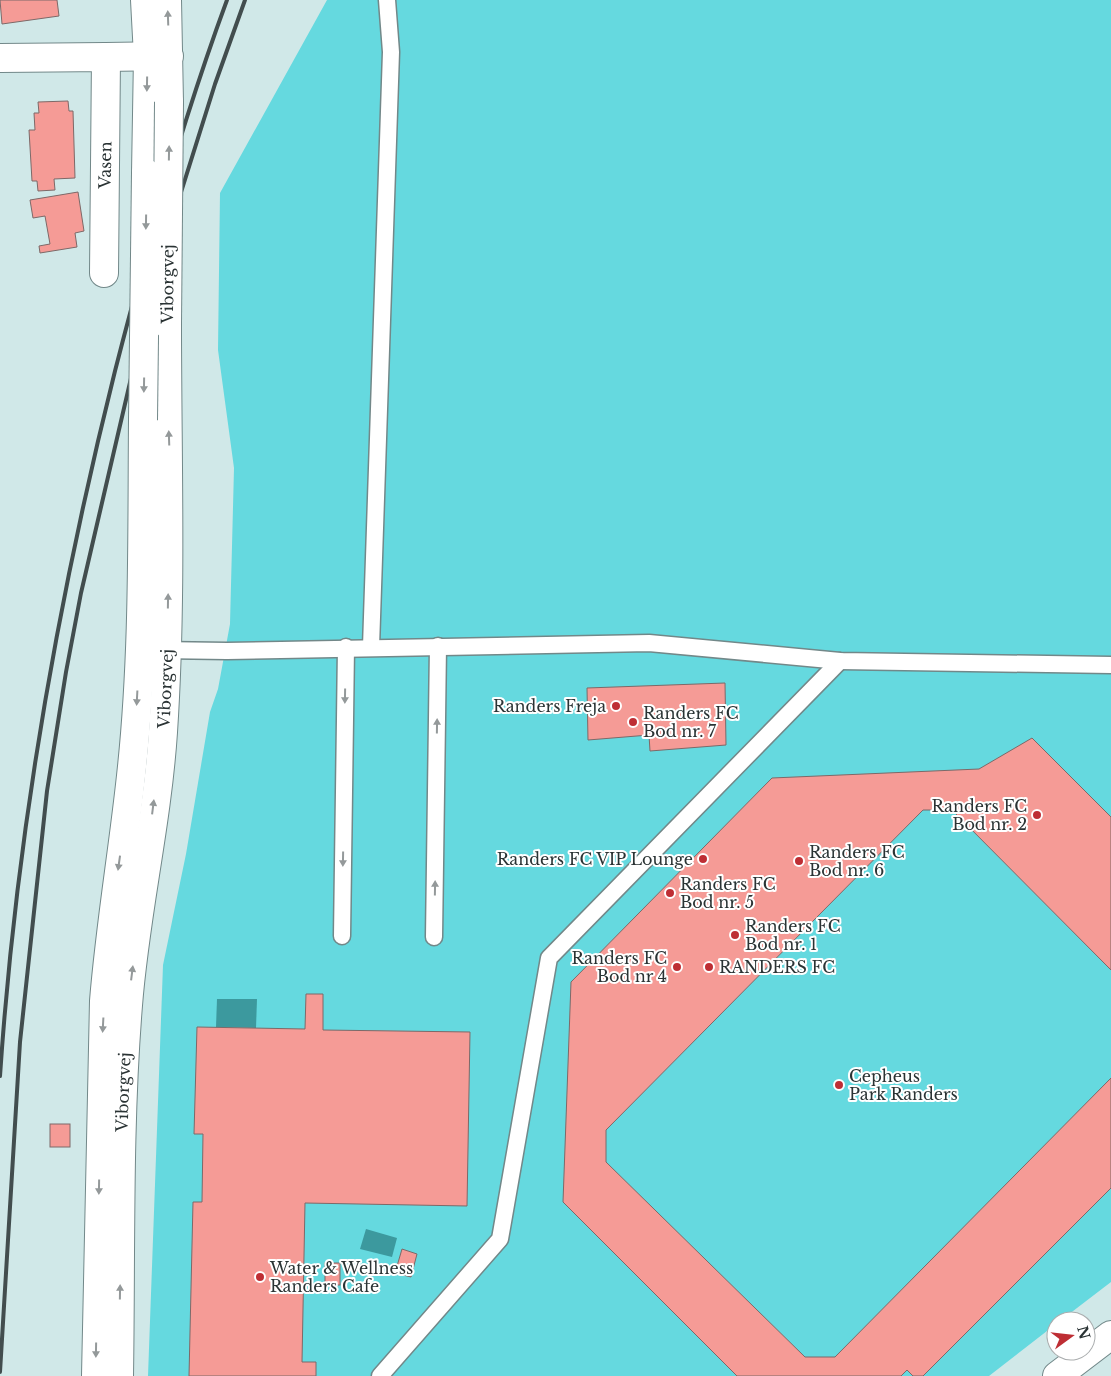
<svg xmlns="http://www.w3.org/2000/svg" width="1111" height="1376" font-family="'Libre Baskerville',serif">
  <style>
    .green { fill: #65d9df }
    .water { fill: #3c999e }
    .building { fill: #f59b96; stroke: #7d6968 }
    .lines { fill: none; stroke-linecap: round; stroke-linejoin: round }
    .service-casing { stroke: #728889; stroke-width: 19 }
    .minor-casing { stroke: #728889; stroke-width: 30 }
    .tertiary-casing { stroke: #728889; stroke-width: 30 }
    .secondary-casing { stroke: #728889; stroke-width: 30 }
    .service { stroke: #fff; stroke-width: 16 }
    .minor { stroke: #fff; stroke-width: 28 }
    .tertiary { stroke: #fff; stroke-width: 28 }
    .secondary { stroke: #fff; stroke-width: 28 }
    .rail { stroke: #424d4e; stroke-width: 4 }
    .tertiary-bridge-casing { stroke: #728889; stroke-width: 30; stroke-linecap: butt }
    .tertiary-bridge { stroke: #fff; stroke-width: 28 }
    .oneway { fill: #94999a }
    .poi-dot { fill: #be2e34; stroke: #fff; stroke-width: 2 }
    .labels { text-anchor: middle; stroke-width: 4; stroke-linejoin: round; paint-order: stroke }
    .street-label { font-size: 16px; fill: #2a3334; stroke: #fff }
    .poi-label { font-size: 16px; fill: #2a3334; stroke: #fff; text-anchor: start }
  </style>
  <rect width="100%" height="100%" fill="#d0e8e8"/>
  <path class="green" d="M 327,0 L 1111,0 L 1111,1282 L 1060,1321 L 1056,1321 L 1056,1324 L 989,1376 L 148,1376 L 163,965 L 186,854 L 210,712 L 218,689 L 230,624 L 234,468 L 218,350 L 220,193 Z"/>
  <g class="water">
    <path d="M 217,999 L 257,999 L 256,1028 L 216,1027 Z"/>
    <path d="M 366,1229 L 397,1238 L 392,1257 L 360,1249 Z"/>
  </g>
  <g class="building">
    <path d="M 0,0 L 57,0 L 59,16 L 2,24 Z"/>
    <path d="M 68,101 L 69,111 L 73,111 L 75,178 L 54,179 L 55,190 L 38,191 L 37,181 L 32,181 L 29,130 L 35,130 L 34,113 L 39,113 L 38,102 Z"/>
    <path d="M 78,192 L 84,231 L 75,233 L 77,247 L 40,253 L 39,246 L 50,244 L 45,216 L 33,218 L 30,200 Z"/>
    <path d="M 725,683 L 726,745 L 650,751 L 649,735 L 588,740 L 587,688 Z"/>
    <path d="M 1032,738 L 1111,817 L 1111,970 L 952,810 L 923,810 L 606,1130 L 606,1162 L 805,1357 L 835,1357 L 1111,1078 L 1111,1188 L 923,1376 L 913,1376 L 907,1370 L 901,1376 L 737,1376 L 563,1202 L 571,982 L 772,778 L 979,769 Z"/>
    <path d="M 306,994 L 323,994 L 323,1030 L 470,1032 L 467,1206 L 305,1203 L 302,1362 L 316,1362 L 316,1376 L 189,1376 L 193,1202 L 202,1202 L 203,1134 L 194,1134 L 197,1027 L 305,1029 Z"/>
    <rect x="50" y="1124" width="20" height="23"/>
    <path d="M 402,1249 L 417,1254 L 411,1277 L 395,1273 Z"/>
    <rect x="325" y="1263" width="15" height="22"/>
  </g>
  <g class="lines">
    <g class="service-casing">
      <g id="service">
        <path d="M 371,647 L 391,52 L 387,0"/>
        <path d="M 159,650 L 227,651 L 649,643 L 840,661 L 1111,665"/>
        <path d="M 342,936 L 346,647"/>
        <path d="M 434,937 L 438,646"/>
        <path d="M 380,1376 L 500,1239 L 549,958 L 840,661"/>
      </g>
    </g>
    <g class="minor-casing">
      <g id="minor">
        <path d="M 106,57 L 169,56"/>
        <path d="M 0,58 L 106,57 L 104,273"/>
      </g>
    </g>
    <g class="tertiary-casing">
      <g id="tertiary">
        <path d="M 145,0 L 148,56 L 146,173"/>
        <path d="M 167,0 L 169,102"/>
        <path d="M 96,1376 L 104,1001 C 110,926 123,851 131,776 C 144,658 142,538 143,420"/>
        <path id="s1" d="M 119,1376 C 121,1253 118,1128 128,1005 C 135,914 157,824 163,732 C 172,596 167,460 167,324"/>
      </g>
    </g>
    <g class="secondary-casing">
      <path id="secondary" d="M 1057,1376 L 1111,1335"/>
    </g>
    <use href="#service" class="service"/>
    <use href="#minor" class="minor"/>
    <use href="#tertiary" class="tertiary"/>
    <use href="#secondary" class="secondary"/>
    <g class="rail">
      <path d="M 0,1076 C 16,838 57,603 115,371 C 147,246 182,122 227,0"/>
      <path d="M 0,1372 L 20,1042 L 47,791 L 66,672 L 81,593 L 155,275 L 215,84 L 245,0"/>
    </g>
    <g class="tertiary-bridge-casing">
      <g id="tertiary-bridge">
        <path id="s2" d="M 167,324 L 169,102"/>
        <path d="M 143,420 L 146,173"/>
      </g>
    </g>
    <use href="#tertiary-bridge" class="tertiary-bridge"/>
  </g>
  <defs><path id="oneway-solid" d="M-6-.8H1V-3.2L6.5 0L1 3.2V.8H-6Z" transform="scale(1.25)"/></defs>
  <g class="oneway">
    <use href="#oneway-solid" transform="translate(168 18) rotate(-92)"/>
    <use href="#oneway-solid" transform="translate(147 84) rotate(91)"/>
    <use href="#oneway-solid" transform="translate(169 153) rotate(-89)"/>
    <use href="#oneway-solid" transform="translate(146 222) rotate(91)"/>
    <use href="#oneway-solid" transform="translate(144 385) rotate(91)"/>
    <use href="#oneway-solid" transform="translate(169 438) rotate(-92)"/>
    <use href="#oneway-solid" transform="translate(168 601) rotate(-89)"/>
    <use href="#oneway-solid" transform="translate(345 696) rotate(91)"/>
    <use href="#oneway-solid" transform="translate(137 698) rotate(93)"/>
    <use href="#oneway-solid" transform="translate(437 726) rotate(-89)"/>
    <use href="#oneway-solid" transform="translate(153 807) rotate(-83)"/>
    <use href="#oneway-solid" transform="translate(343 859) rotate(91)"/>
    <use href="#oneway-solid" transform="translate(119 863) rotate(98)"/>
    <use href="#oneway-solid" transform="translate(435 888) rotate(-89)"/>
    <use href="#oneway-solid" transform="translate(132 973) rotate(-83)"/>
    <use href="#oneway-solid" transform="translate(103 1025) rotate(93)"/>
    <use href="#oneway-solid" transform="translate(99 1187) rotate(91)"/>
    <use href="#oneway-solid" transform="translate(120 1292) rotate(-89)"/>
    <use href="#oneway-solid" transform="translate(96 1350) rotate(91)"/>
  </g>
  <g class="poi-dot">
    <circle cx="616" cy="706" r="5"/>
    <circle cx="633" cy="722" r="5"/>
    <circle cx="1037" cy="815" r="5"/>
    <circle cx="703" cy="859" r="5"/>
    <circle cx="799" cy="861" r="5"/>
    <circle cx="670" cy="893" r="5"/>
    <circle cx="735" cy="935" r="5"/>
    <circle cx="677" cy="967" r="5"/>
    <circle cx="709" cy="967" r="5"/>
    <circle cx="839" cy="1085" r="5"/>
    <circle cx="260" cy="1277" r="5"/>
  </g>
  <g class="labels">
    <g class="street-label">
      <text transform="translate(105 165) rotate(-89)" y="6">Vasen</text>
      <text dy="6" stroke="none"><textPath href="#s2" startOffset="40">Viborgvej</textPath></text>
      <text dy="6" stroke="none"><textPath href="#s1" startOffset="690">Viborgvej</textPath></text>
      <text dy="6" stroke="none"><textPath href="#s1" startOffset="284">Viborgvej</textPath></text>
    </g>
    <g class="poi-label">
      <text x="606" y="712" text-anchor="end">Randers Freja</text>
      <text x="643" y="719">Randers FC<tspan x="643" dy="18">Bod nr. 7</tspan></text>
      <text x="1027" y="812" text-anchor="end">Randers FC<tspan x="1027" dy="18">Bod nr. 2</tspan></text>
      <text x="809" y="858">Randers FC<tspan x="809" dy="18">Bod nr. 6</tspan></text>
      <text x="693" y="865" text-anchor="end">Randers FC VIP Lounge</text>
      <text x="680" y="890">Randers FC<tspan x="680" dy="18">Bod nr. 5</tspan></text>
      <text x="745" y="932">Randers FC<tspan x="745" dy="18">Bod nr. 1</tspan></text>
      <text x="667" y="964" text-anchor="end">Randers FC<tspan x="667" dy="18">Bod nr 4</tspan></text>
      <text x="719" y="973">RANDERS FC</text>
      <text x="849" y="1082">Cepheus<tspan x="849" dy="18">Park Randers</tspan></text>
      <text x="270" y="1274">Water &amp; Wellness<tspan x="270" dy="18">Randers Cafe</tspan></text>
    </g>
  </g>
  <g transform="translate(1071 1336) rotate(75)"><circle r="24" fill="#ffffff" stroke="#aaadae"/>
  <path d="M0-4L9 19L0 12L-9 19Z" fill="#be2e34"/>
  <text y="-8" font-size="14" font-weight="bold" text-anchor="middle" fill="#2a3334">N</text>
  </g>
</svg>
